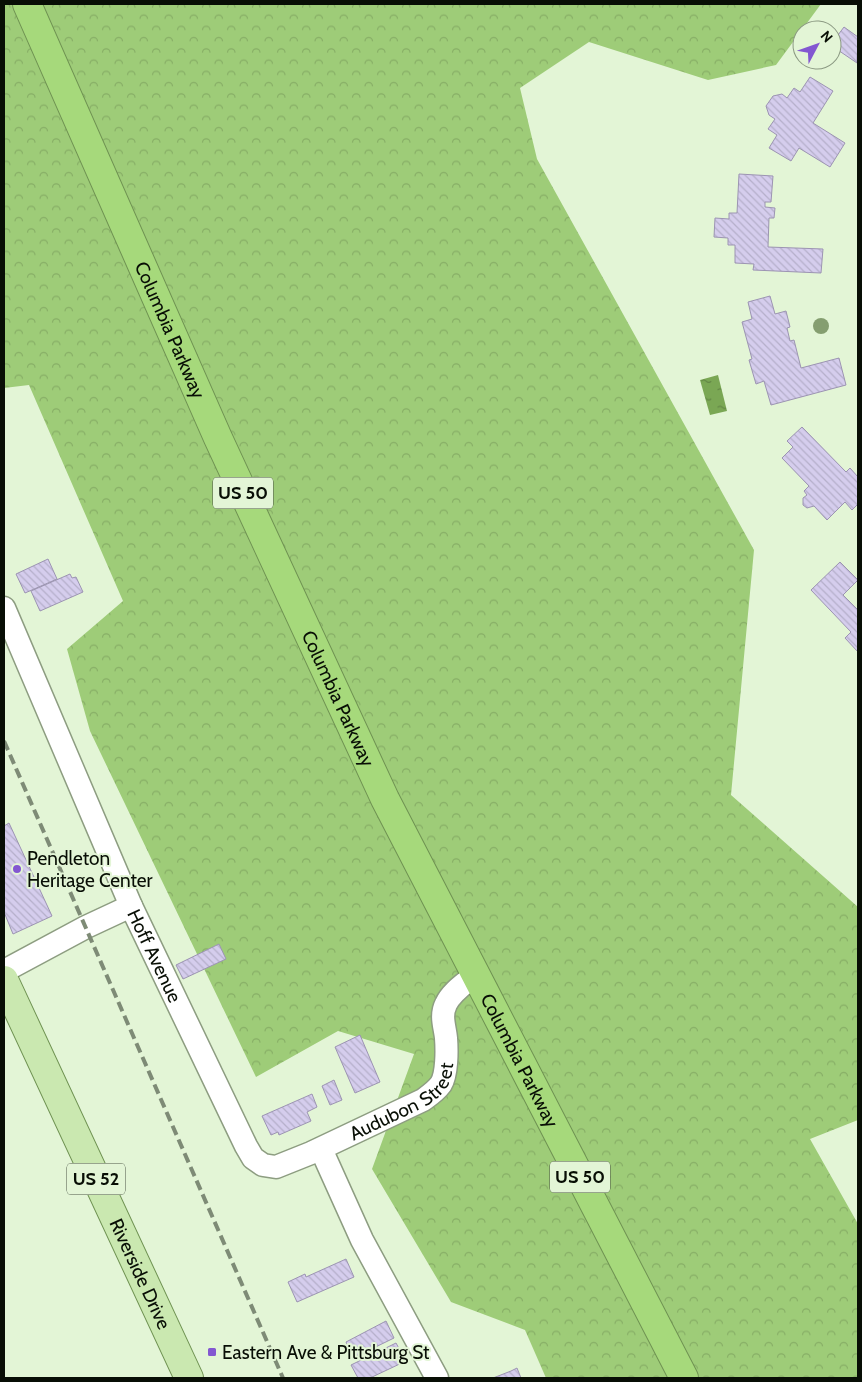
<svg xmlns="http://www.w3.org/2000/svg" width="862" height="1382" font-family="Cabin,sans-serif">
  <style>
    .forest { fill: url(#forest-crowns) }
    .water { fill: url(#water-ripples) }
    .building { fill: url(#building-back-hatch); stroke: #9c94b2 }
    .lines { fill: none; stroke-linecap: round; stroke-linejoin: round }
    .minor-casing { stroke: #8d9d81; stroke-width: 25 }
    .major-casing { stroke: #6f9252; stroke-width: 30 }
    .highway-casing { stroke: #6f9252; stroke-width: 30 }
    .minor { stroke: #fff; stroke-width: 22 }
    .major { stroke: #cae8b0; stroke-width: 28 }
    .highway { stroke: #a6d97b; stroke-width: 28 }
    .rail { stroke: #7e8b76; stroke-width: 4; stroke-dasharray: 10 5; stroke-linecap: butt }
    .tree { fill: #859e70 }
    .poi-dot { fill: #8357d1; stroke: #e3f5d6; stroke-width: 2 }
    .labels { text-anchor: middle; stroke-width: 4; stroke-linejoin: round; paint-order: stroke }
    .shield { fill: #e3f5d6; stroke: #4a5344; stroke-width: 1 }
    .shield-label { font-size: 18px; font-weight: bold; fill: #080e05 }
    .street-label { font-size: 19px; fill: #080e05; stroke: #e3f5d6 }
    .poi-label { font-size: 19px; fill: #080e05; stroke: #e3f5d6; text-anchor: start }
  </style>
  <defs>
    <pattern id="forest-crowns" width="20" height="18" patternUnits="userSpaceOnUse" patternTransform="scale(1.25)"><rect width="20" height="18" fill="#9ecc78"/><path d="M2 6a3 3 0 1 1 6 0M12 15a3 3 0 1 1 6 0" fill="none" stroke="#87ae66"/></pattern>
    <pattern id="water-ripples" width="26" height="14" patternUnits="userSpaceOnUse" patternTransform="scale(1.25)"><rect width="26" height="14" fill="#7aa754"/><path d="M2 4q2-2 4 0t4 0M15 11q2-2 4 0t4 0" fill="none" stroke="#628644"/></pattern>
    <pattern id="building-back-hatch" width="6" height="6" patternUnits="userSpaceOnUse" patternTransform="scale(1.25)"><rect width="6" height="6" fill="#d5cded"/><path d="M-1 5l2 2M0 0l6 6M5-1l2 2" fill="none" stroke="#b5afca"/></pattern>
  </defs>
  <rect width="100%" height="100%" fill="#e3f5d6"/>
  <path class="forest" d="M 4,4 L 821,4 L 776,65 L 708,80 L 589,42 L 520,88 L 537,159 L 754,550 L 731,795 L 858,907 L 858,1120 L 810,1139 L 858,1224 L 858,1378 L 546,1378 L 525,1330 L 451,1302 L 372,1169 L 414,1054 L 338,1031 L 256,1077 L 90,731 L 67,649 L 123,601 L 29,385 L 4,388 Z"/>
  <path class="water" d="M 718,375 L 727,411 L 710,415 L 700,380 Z"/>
  <g class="building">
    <path d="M 844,27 L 858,37 L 857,63 L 832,46 L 832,43 Z"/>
    <path d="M 810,77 L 833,91 L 813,123 L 845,143 L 830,167 L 799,148 L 791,161 L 769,148 L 777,135 L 768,129 L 775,119 L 769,115 L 766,106 L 773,96 L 782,94 L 787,98 L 794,88 L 800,92 Z"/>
    <path d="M 739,174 L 773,176 L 771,202 L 765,202 L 765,207 L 775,208 L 774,218 L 769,218 L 768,247 L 823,249 L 821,273 L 753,270 L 754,264 L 735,263 L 735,245 L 728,245 L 728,238 L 714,237 L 715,218 L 729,219 L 729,213 L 737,213 Z"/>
    <path d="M 770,296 L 775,314 L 786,311 L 790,327 L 787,328 L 790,341 L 794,340 L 801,368 L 839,358 L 846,385 L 771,405 L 764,381 L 756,384 L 749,360 L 752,359 L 742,322 L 752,319 L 748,302 Z"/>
    <path d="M 802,427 L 846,472 L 850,468 L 858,477 L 858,504 L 852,510 L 845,502 L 827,520 L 814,506 L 807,508 L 803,505 L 803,498 L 807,495 L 804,491 L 809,486 L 782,458 L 793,447 L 787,441 Z"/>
    <path d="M 48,559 L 57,579 L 25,593 L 16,574 Z"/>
    <path d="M 840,562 L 858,580 L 843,595 L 858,610 L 858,652 L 845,638 L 851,632 L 811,590 Z"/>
    <path d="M 70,574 L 72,578 L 76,577 L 83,592 L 40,611 L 31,591 Z"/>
    <path d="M 9,823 L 52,916 L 13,934 L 4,912 L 4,826 Z"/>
    <path d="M 219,944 L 226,959 L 183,979 L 176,965 Z"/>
    <path d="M 360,1035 L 380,1082 L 355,1093 L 335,1047 Z"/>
    <path d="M 334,1080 L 342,1100 L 330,1105 L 322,1086 Z"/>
    <path d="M 312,1094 L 317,1107 L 307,1112 L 311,1121 L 279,1135 L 278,1132 L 271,1135 L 262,1116 Z"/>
    <path d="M 346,1259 L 354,1277 L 297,1302 L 288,1282 L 305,1274 L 306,1277 Z"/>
    <path d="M 386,1321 L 394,1338 L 353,1358 L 346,1342 Z"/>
    <path d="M 396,1343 L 406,1361 L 370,1378 L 358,1378 L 351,1365 Z"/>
    <path d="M 517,1368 L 521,1378 L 493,1378 L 511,1371 Z"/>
  </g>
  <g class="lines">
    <g class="minor-casing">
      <g id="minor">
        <path id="s1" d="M 4,608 L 131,906 L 246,1146 L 253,1158 L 263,1165 L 276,1167 L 311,1153 L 423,1100 C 430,1095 436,1091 441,1084 C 447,1074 447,1051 446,1038 C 445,1027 440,1016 446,1004 C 452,991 466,983 476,974"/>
        <path d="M 4,971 L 86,927 L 131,906"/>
        <path d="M 321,1149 L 362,1240 L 437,1378"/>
      </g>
    </g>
    <g class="major-casing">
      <g id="major">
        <path id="s2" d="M 4,980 L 189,1378"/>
      </g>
    </g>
    <g class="highway-casing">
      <g id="highway">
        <path id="s3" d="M 27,4 L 218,438 L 385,799 L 684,1378"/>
      </g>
    </g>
    <use href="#minor" class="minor"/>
    <use href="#major" class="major"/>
    <use href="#highway" class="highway"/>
    <path class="rail" d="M 4,741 L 283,1378"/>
  </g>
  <circle class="tree" cx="821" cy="326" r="8"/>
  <g class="poi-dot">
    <circle cx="17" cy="869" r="5"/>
    <rect x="207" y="1347" width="10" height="10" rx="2.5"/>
  </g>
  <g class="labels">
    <g class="shield">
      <rect x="213" y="477.5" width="60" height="31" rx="4"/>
      <rect x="550" y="1161.5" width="60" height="31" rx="4"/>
      <rect x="67" y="1163.5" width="58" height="31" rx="4"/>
    </g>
    <g class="shield-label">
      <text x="243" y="499">US 50</text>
      <text x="580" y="1183">US 50</text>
      <text x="96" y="1185">US 52</text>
    </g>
    <g class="street-label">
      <text dy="7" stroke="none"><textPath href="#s3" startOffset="356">Columbia Parkway</textPath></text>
      <text dy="7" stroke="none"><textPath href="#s3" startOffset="761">Columbia Parkway</textPath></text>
      <text dy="7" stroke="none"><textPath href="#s1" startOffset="379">Hoff Avenue</textPath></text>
      <text dy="7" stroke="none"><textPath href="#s3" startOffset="1166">Columbia Parkway</textPath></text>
      <text dy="7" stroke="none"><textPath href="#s1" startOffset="774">Audubon Street</textPath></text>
      <text dy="7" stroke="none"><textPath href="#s2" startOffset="324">Riverside Drive</textPath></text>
    </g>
    <g class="poi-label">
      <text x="27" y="865">Pendleton<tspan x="27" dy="22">Heritage Center</tspan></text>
      <text x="222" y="1359">Eastern Ave &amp; Pittsburg St</text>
    </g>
  </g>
  <rect width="862" height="1382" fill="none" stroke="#080e05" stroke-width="10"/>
  <g transform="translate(817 45) rotate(49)"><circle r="24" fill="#e3f5d6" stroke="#8b9982"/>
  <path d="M0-4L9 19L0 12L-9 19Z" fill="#8357d1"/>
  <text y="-8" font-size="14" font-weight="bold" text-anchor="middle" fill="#080e05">N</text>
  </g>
</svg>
